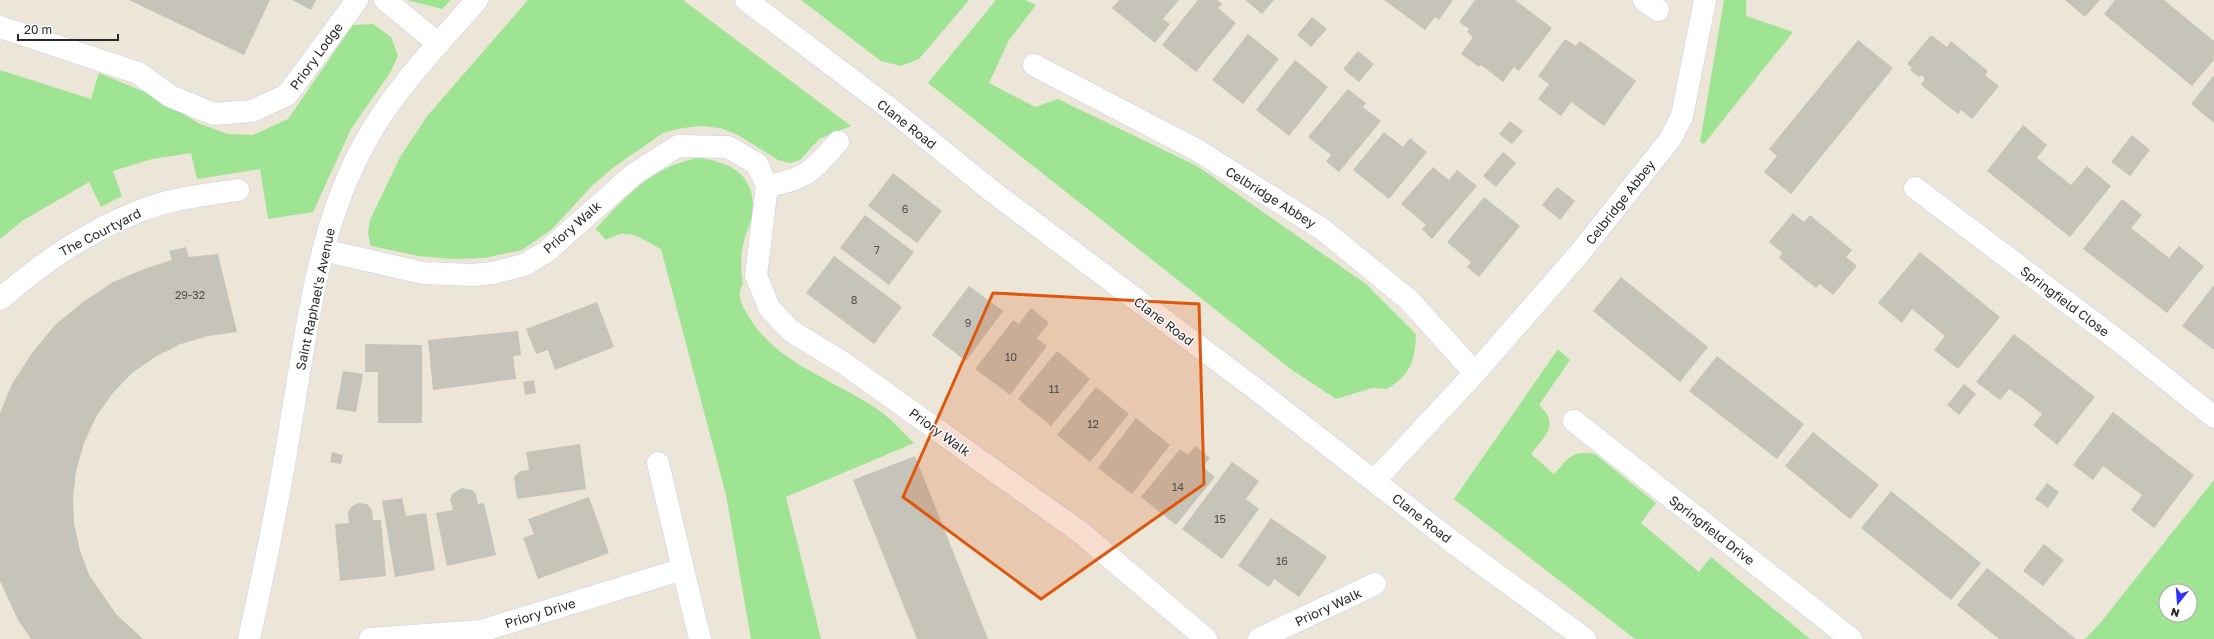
<svg xmlns="http://www.w3.org/2000/svg" width="2214" height="639" font-family="'Golos Text',sans-serif">
  <style>
    .green { fill: #9fe492; fill-rule: evenodd }
    .building { fill: #c6c3b8 }
    .lines { fill: none; stroke-linecap: round; stroke-linejoin: round }
    .minor-casing { stroke: #cdcee2; stroke-width: 23 }
    .secondary-casing { stroke: #cdcee2; stroke-width: 23 }
    .minor { stroke: #fff; stroke-width: 22 }
    .secondary { stroke: #fff; stroke-width: 22 }
    .marked { fill: #de570d; fill-opacity: 0.2; stroke: #de570d; stroke-width: 3; stroke-linejoin: round }
    .labels { text-anchor: middle; stroke-width: 3; stroke-linejoin: round; paint-order: stroke }
    .number-label { font-size: 11px; fill: #504f4c }
    .street-label { font-size: 13px; fill: #282828; stroke: #fff }
  </style>
  <rect width="100%" height="100%" fill="#ebe6d8"/>
  <g class="green">
    <path d="M 407,0 L 451,0 L 442,9 Z"/>
    <path d="M 528,0 L 683,0 L 851,126 L 819,139 L 800,160 L 790,163 L 778,160 L 738,135 L 720,128 L 701,126 L 682,128 L 663,133 L 614,167 L 592,186 L 551,230 L 522,250 L 484,258 L 451,259 L 419,256 L 371,246 L 368,234 L 370,220 L 400,157 L 428,115 Z"/>
    <path d="M 801,0 L 969,0 L 919,59 L 901,66 L 881,61 Z"/>
    <path d="M 996,0 L 1025,0 L 1036,5 L 1009,40 L 989,83 L 1035,107 L 1058,99 L 1197,166 L 1366,284 L 1416,334 C 1415,361 1411,374 1387,389 L 1372,388 L 1336,399 L 1292,370 L 928,83 Z"/>
    <path d="M 1724,0 L 1746,0 L 1746,16 L 1793,32 L 1704,144 L 1700,142 Z"/>
    <path d="M 373,24 L 391,37 L 398,56 L 390,73 L 351,129 L 313,212 L 268,219 L 260,169 L 197,179 L 191,153 L 152,159 L 113,171 L 122,196 L 101,207 L 89,182 L 22,221 L 0,239 L 0,70 L 91,99 L 99,73 L 152,95 L 200,124 L 228,134 L 253,135 L 288,119 L 353,25 Z"/>
    <path d="M 696,158 C 707,158 715,161 726,165 C 747,173 756,193 752,215 C 751,224 746,232 744,241 C 740,256 741,270 743,284 C 737,294 740,302 746,312 C 774,364 835,379 881,412 C 893,420 903,433 914,443 L 786,497 L 821,639 L 751,639 L 726,495 L 661,249 C 639,238 629,226 606,240 L 596,229 C 615,207 642,179 669,167 C 677,163 687,161 696,158 Z"/>
    <path d="M 1558,349 L 1570,360 L 1539,405 C 1561,426 1544,436 1531,454 L 1554,474 C 1569,458 1571,450 1595,454 L 1656,503 L 1641,523 L 1699,572 L 1711,557 L 1810,639 L 1635,639 L 1454,499 Z"/>
    <path d="M 2214,480 L 2214,639 L 2085,639 L 2101,622 ZM 2166,591 L 2190,591 L 2190,615 L 2166,615 Z"/>
  </g>
  <g class="building">
    <path d="M 129,0 L 270,0 L 244,55 Z"/>
    <path d="M 292,0 L 316,0 L 311,10 Z"/>
    <path d="M 1119,0 L 1179,0 L 1163,19 L 1170,24 L 1155,43 L 1112,8 Z"/>
    <path d="M 1198,0 L 1217,0 L 1222,4 L 1218,8 L 1236,23 L 1196,72 L 1162,45 Z"/>
    <path d="M 1245,0 L 1274,0 L 1262,14 Z"/>
    <path d="M 1384,0 L 1453,0 L 1439,20 L 1435,17 L 1425,30 Z"/>
    <path d="M 1475,0 L 1515,0 L 1552,28 L 1519,71 L 1514,67 L 1503,82 L 1481,65 L 1479,67 L 1461,54 L 1473,37 L 1467,32 L 1469,29 L 1459,22 Z"/>
    <path d="M 2065,0 L 2100,0 L 2085,17 Z"/>
    <path d="M 2115,0 L 2164,0 L 2214,41 L 2214,60 L 2192,86 L 2104,14 Z"/>
    <path d="M 1312,17 L 1327,29 L 1311,47 L 1297,35 Z"/>
    <path d="M 1248,34 L 1279,59 L 1243,104 L 1212,80 Z"/>
    <path d="M 1931,35 L 1947,47 L 1951,41 L 1988,71 L 1985,75 L 1999,86 L 1972,119 L 1961,110 L 1958,114 L 1921,85 L 1925,78 L 1921,75 L 1919,77 L 1910,70 L 1912,68 L 1907,64 Z"/>
    <path d="M 1565,39 L 1576,46 L 1580,41 L 1636,81 L 1604,126 L 1571,102 L 1561,116 L 1538,99 L 1549,84 L 1538,76 Z"/>
    <path d="M 1858,40 L 1893,68 L 1791,194 L 1764,172 L 1777,156 L 1769,149 Z"/>
    <path d="M 1358,51 L 1374,64 L 1359,82 L 1343,69 Z"/>
    <path d="M 1295,60 L 1328,87 L 1289,136 L 1256,110 Z"/>
    <path d="M 2214,75 L 2214,123 L 2191,104 Z"/>
    <path d="M 1348,89 L 1366,103 L 1363,107 L 1381,121 L 1339,172 L 1326,161 L 1331,155 L 1308,137 Z"/>
    <path d="M 1510,121 L 1523,131 L 1512,144 L 1499,134 Z"/>
    <path d="M 2023,125 L 2047,145 L 2037,158 L 2071,185 L 2087,166 L 2111,186 L 2070,237 L 1987,171 Z"/>
    <path d="M 1384,132 L 1403,147 L 1410,138 L 1427,152 L 1389,199 L 1353,170 Z"/>
    <path d="M 2132,135 L 2150,150 L 2130,176 L 2111,162 Z"/>
    <path d="M 1503,152 L 1516,163 L 1496,187 L 1483,176 Z"/>
    <path d="M 1433,167 L 1449,180 L 1457,170 L 1477,186 L 1432,239 L 1422,229 L 1426,225 L 1401,204 Z"/>
    <path d="M 893,173 L 942,211 L 917,243 L 868,206 Z"/>
    <path d="M 1557,187 L 1575,201 L 1560,220 L 1542,205 Z"/>
    <path d="M 1484,197 L 1520,226 L 1479,277 L 1467,267 L 1471,262 L 1447,242 Z"/>
    <path d="M 2122,199 L 2142,215 L 2131,228 L 2169,258 L 2179,246 L 2204,266 L 2167,313 L 2083,249 Z"/>
    <path d="M 1793,213 L 1804,222 L 1810,215 L 1852,250 L 1846,257 L 1857,266 L 1833,295 L 1820,284 L 1816,288 L 1796,272 L 1779,258 L 1782,253 L 1769,242 Z"/>
    <path d="M 865,215 L 914,252 L 889,285 L 840,248 Z"/>
    <path d="M 186,247 L 189,257 L 218,254 L 237,332 L 208,336 L 181,344 L 155,357 L 132,373 L 112,394 L 96,417 L 84,443 L 76,471 L 73,497 L 74,524 L 80,550 L 89,575 L 116,614 L 143,639 L 31,639 L 18,620 L 0,581 L 0,413 L 12,384 L 32,353 L 55,325 L 83,302 L 113,282 L 147,268 L 172,260 L 169,251 Z"/>
    <path d="M 1920,252 L 2000,317 L 1958,369 L 1934,350 L 1945,336 L 1912,309 L 1902,323 L 1878,303 Z"/>
    <path d="M 834,256 L 902,307 L 874,344 L 806,293 Z"/>
    <path d="M 1621,277 L 1708,347 L 1680,382 L 1593,311 Z"/>
    <path d="M 2214,285 L 2214,350 L 2182,326 Z"/>
    <path d="M 969,286 L 1003,311 L 966,361 L 932,335 Z"/>
    <path d="M 597,302 L 614,347 L 555,370 L 548,350 L 536,354 L 526,329 Z"/>
    <path d="M 1031,308 L 1049,323 L 1037,338 L 1047,346 L 1010,395 L 975,369 L 1013,320 L 1019,324 Z"/>
    <path d="M 518,331 L 521,355 L 513,356 L 516,379 L 433,390 L 428,340 Z"/>
    <path d="M 2014,334 L 2095,397 L 2057,445 L 2033,425 L 2042,414 L 2026,401 L 2009,389 L 2000,400 L 1976,382 Z"/>
    <path d="M 365,344 L 422,345 L 422,423 L 378,423 L 378,372 L 365,372 Z"/>
    <path d="M 1057,351 L 1090,379 L 1051,426 L 1018,399 Z"/>
    <path d="M 1717,356 L 1804,424 L 1777,459 L 1689,391 Z"/>
    <path d="M 343,371 L 363,374 L 356,412 L 336,409 Z"/>
    <path d="M 534,380 L 536,393 L 525,395 L 523,382 Z"/>
    <path d="M 1964,384 L 1976,394 L 1959,415 L 1947,405 Z"/>
    <path d="M 1096,387 L 1129,414 L 1090,462 L 1057,435 Z"/>
    <path d="M 2113,412 L 2194,475 L 2154,528 L 2131,510 L 2142,495 L 2103,466 L 2093,480 L 2073,465 Z"/>
    <path d="M 1136,418 L 1170,445 L 1132,494 L 1098,468 Z"/>
    <path d="M 1813,432 L 1879,485 L 1850,519 L 1785,466 Z"/>
    <path d="M 580,444 L 586,489 L 517,499 L 514,477 L 520,471 L 529,470 L 526,452 Z"/>
    <path d="M 1195,446 L 1210,458 L 1203,467 L 1215,477 L 1176,525 L 1141,497 L 1180,449 L 1188,455 Z"/>
    <path d="M 332,452 L 343,455 L 341,464 L 330,462 Z"/>
    <path d="M 915,456 L 988,639 L 917,639 L 853,480 Z"/>
    <path d="M 1232,462 L 1259,481 L 1246,499 L 1259,509 L 1222,559 L 1182,529 Z"/>
    <path d="M 2047,483 L 2059,492 L 2048,508 L 2035,499 Z"/>
    <path d="M 462,488 L 472,490 L 476,494 L 478,504 L 484,503 L 496,555 L 447,566 L 436,513 L 453,510 L 450,500 L 452,494 Z"/>
    <path d="M 1891,491 L 1981,563 L 1951,600 L 1861,528 Z"/>
    <path d="M 589,497 L 609,553 L 538,579 L 523,538 L 534,534 L 528,519 Z"/>
    <path d="M 402,498 L 406,516 L 426,513 L 435,570 L 395,577 L 382,501 Z"/>
    <path d="M 359,503 L 367,504 L 372,510 L 373,520 L 381,520 L 386,576 L 340,581 L 335,524 L 349,523 L 348,512 L 352,506 Z"/>
    <path d="M 1271,518 L 1327,557 L 1299,597 L 1274,579 L 1269,587 L 1238,566 Z"/>
    <path d="M 2044,544 L 2064,560 L 2043,586 L 2023,571 Z"/>
    <path d="M 1987,568 L 2009,585 L 2076,639 L 1999,639 L 1957,605 Z"/>
  </g>
  <g class="lines">
    <g class="minor-casing">
      <g id="minor">
        <path d="M 385,0 L 439,44"/>
        <path d="M 1644,0 L 1658,10"/>
        <path d="M 0,27 L 138,73 L 170,96 L 214,114 L 252,111 L 287,95 L 357,0"/>
        <path d="M 1034,65 L 1197,150 L 1322,229 L 1409,300 L 1475,373"/>
        <path d="M 767,186 C 806,180 813,170 838,142"/>
        <path d="M 1915,188 L 2120,342 L 2214,417"/>
        <path d="M 323,250 L 423,273 L 472,275 L 493,273 L 524,265 L 546,252 L 634,174 L 678,146 L 728,147 L 757,164 L 767,186 L 756,275 L 769,308 L 791,331 L 845,364 L 1080,532 L 1206,639"/>
        <path d="M 0,299 C 45,261 86,232 142,210 C 173,198 206,195 238,190"/>
        <path d="M 1574,421 L 1851,639"/>
        <path d="M 1374,481 L 1475,373 L 1578,255 L 1671,138 L 1682,116 L 1705,0"/>
        <path d="M 683,569 L 700,639"/>
        <path d="M 249,639 C 266,563 281,487 293,410 C 308,321 319,228 362,148 C 391,92 436,47 477,0"/>
        <path d="M 370,639 L 481,631 L 683,569 L 658,463"/>
        <path d="M 1259,639 L 1375,584"/>
      </g>
    </g>
    <g class="secondary-casing">
      <path id="secondary" d="M 746,0 L 893,111 L 993,192 L 1257,390 L 1459,547 L 1585,639"/>
    </g>
    <use href="#minor" class="minor"/>
    <use href="#secondary" class="secondary"/>
  </g>
  <path class="marked" d="M 993,293 L 1199,304 L 1204,484 L 1041,599 L 903,497 Z"/>
  <g class="labels">
    <g class="number-label">
      <text x="905" y="213">6</text>
      <text x="877" y="254">7</text>
      <text x="190" y="299">29-32</text>
      <text x="854" y="304">8</text>
      <text x="968" y="327">9</text>
      <text x="1011" y="361">10</text>
      <text x="1054" y="393">11</text>
      <text x="1093" y="428">12</text>
      <text x="1178" y="491">14</text>
      <text x="1220" y="523">15</text>
      <text x="1282" y="565">16</text>
    </g>
    <g class="street-label">
      <text transform="translate(316 56) rotate(-54)" y="5">Priory Lodge</text>
      <text transform="translate(907 124) rotate(38)" y="5">Clane Road</text>
      <text transform="translate(1271 197) rotate(32)" y="5">Celbridge Abbey</text>
      <text transform="translate(1620 202) rotate(-52)" y="5">Celbridge Abbey</text>
      <text transform="translate(572 227) rotate(-41)" y="5">Priory Walk</text>
      <text transform="translate(100 232) rotate(-27)" y="5">The Courtyard</text>
      <text transform="translate(315 299) rotate(-78)" y="5">Saint Raphael's Avenue</text>
      <text transform="translate(2065 301) rotate(37)" y="5">Springfield Close</text>
      <text transform="translate(1164 321) rotate(37)" y="5">Clane Road</text>
      <text transform="translate(940 432) rotate(36)" y="5">Priory Walk</text>
      <text transform="translate(1422 518) rotate(38)" y="5">Clane Road</text>
      <text transform="translate(1712 530) rotate(38)" y="5">Springfield Drive</text>
      <text transform="translate(1328 607) rotate(-25)" y="5">Priory Walk</text>
      <text transform="translate(540 613) rotate(-17)" y="5">Priory Drive</text>
    </g>
  </g>
  <g transform="translate(2178 603) rotate(197)"><circle r="19" fill="#ffffff" stroke="#a9a9a9"/>
  <path d="M0-3L7 15L0 10L-7 15Z" fill="#3131ff"/>
  <text y="-6" font-size="11" font-weight="bold" text-anchor="middle" fill="#282828">N</text>
  </g>
  <path d="M18 34v6h100v-6" fill="none" stroke="#282828" stroke-width="2"/>
  <text x="24" y="34" font-size="12" fill="#282828" stroke="#ffffff" stroke-width="3" paint-order="stroke">20 m</text>
</svg>
